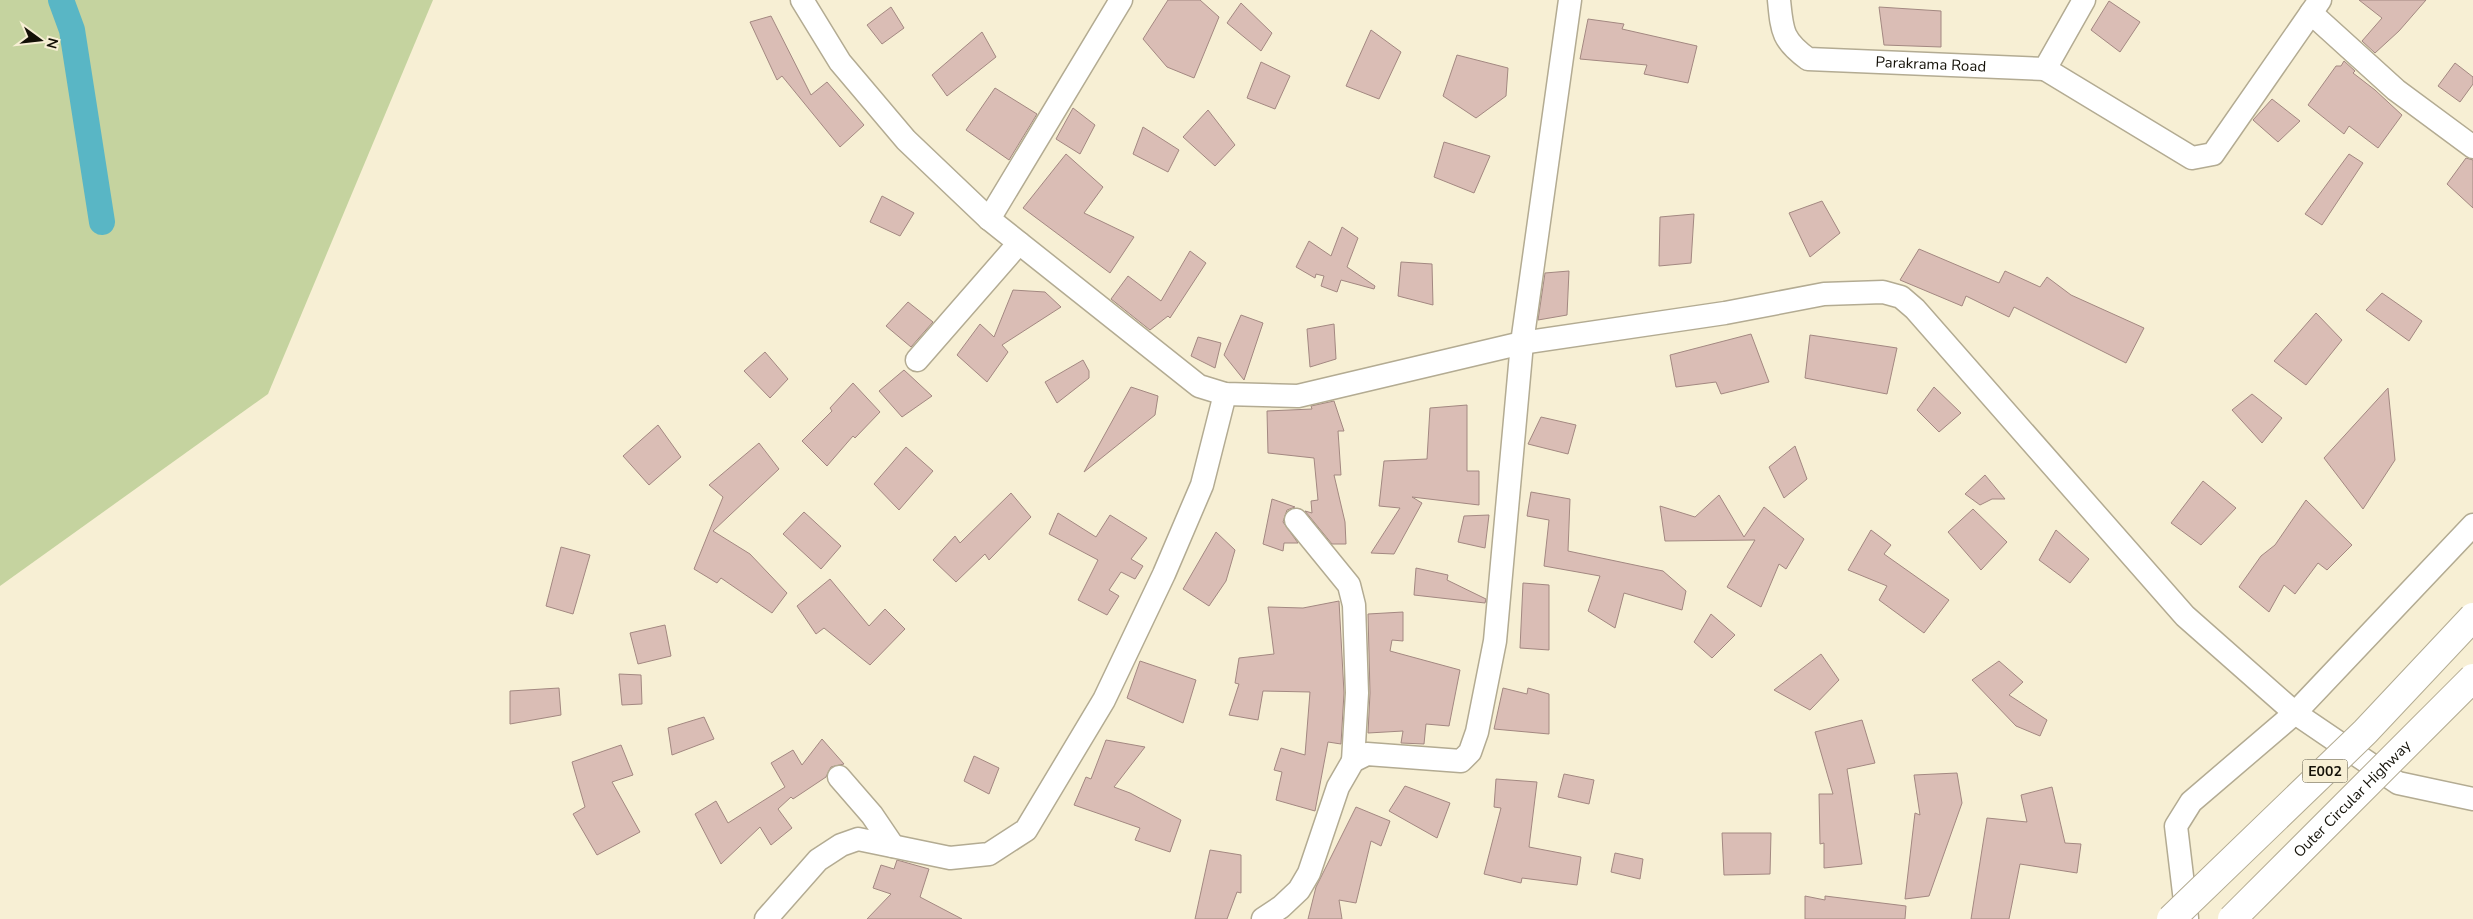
<svg xmlns="http://www.w3.org/2000/svg" width="2473" height="919" font-family="'Nunito Sans',sans-serif">
  <style>
    .green { fill: #c5d39f }
    .lines { fill: none; stroke-linecap: round; stroke-linejoin: round }
    .canal { stroke: #59b6c5; stroke-width: 26 }
    .building { fill: #dabdb5; stroke: #a38881 }
    .minor-casing { stroke: #b3ab92; stroke-width: 25 }
    .minor { stroke: #fff; stroke-width: 22 }
    .motorway-bridge-casing { stroke: #b3ab92; stroke-width: 30; stroke-linecap: butt }
    .motorway-bridge { stroke: #fff; stroke-width: 28 }
    .labels { text-anchor: middle; stroke-width: 4; stroke-linejoin: round; paint-order: stroke }
    .shield { fill: #f7efd4; stroke: #575344; stroke-width: 1 }
    .shield-label { font-size: 14px; font-weight: bold; fill: #131007 }
    .street-label { font-size: 15px; fill: #131007; stroke: #f7efd4 }
  </style>
  <rect width="100%" height="100%" fill="#f7efd4"/>
  <path class="green" d="M 0,0 L 433,0 L 268,394 L 0,586 Z"/>
  <g class="lines">
    <path class="canal" d="M 61,0 L 72,30 L 102,222"/>
  </g>
  <g class="building">
    <path d="M 1168,0 L 1200,0 L 1219,17 L 1194,78 L 1167,67 L 1143,39 Z"/>
    <path d="M 2359,0 L 2426,0 L 2399,31 L 2375,53 L 2362,41 L 2382,18 Z"/>
    <path d="M 2109,1 L 2140,22 L 2120,52 L 2091,30 Z"/>
    <path d="M 1241,3 L 1272,33 L 1261,51 L 1227,23 Z"/>
    <path d="M 891,7 L 904,28 L 882,44 L 867,25 Z"/>
    <path d="M 1879,7 L 1941,11 L 1941,47 L 1884,45 Z"/>
    <path d="M 771,16 L 811,95 L 827,82 L 864,125 L 840,147 L 782,76 L 777,80 L 750,22 Z"/>
    <path d="M 1588,19 L 1624,24 L 1622,29 L 1697,46 L 1688,83 L 1644,74 L 1647,65 L 1580,59 Z"/>
    <path d="M 1371,30 L 1401,52 L 1379,99 L 1346,86 Z"/>
    <path d="M 982,32 L 996,57 L 947,96 L 932,75 Z"/>
    <path d="M 1457,55 L 1508,68 L 1506,96 L 1476,118 L 1443,96 Z"/>
    <path d="M 2344,61 L 2355,71 L 2353,73 L 2375,90 L 2402,115 L 2378,148 L 2349,126 L 2344,134 L 2308,105 L 2336,66 L 2341,66 Z"/>
    <path d="M 1261,62 L 1290,76 L 1275,109 L 1247,98 Z"/>
    <path d="M 2455,63 L 2473,77 L 2473,84 L 2460,102 L 2438,86 Z"/>
    <path d="M 995,88 L 1037,114 L 1009,160 L 966,130 Z"/>
    <path d="M 2272,99 L 2300,121 L 2278,142 L 2253,120 Z"/>
    <path d="M 1073,108 L 1095,125 L 1080,154 L 1056,139 Z"/>
    <path d="M 1208,110 L 1235,145 L 1215,166 L 1183,137 Z"/>
    <path d="M 1143,127 L 1179,150 L 1168,172 L 1133,154 Z"/>
    <path d="M 1444,142 L 1490,156 L 1474,193 L 1434,177 Z"/>
    <path d="M 1066,154 L 1103,187 L 1084,213 L 1134,237 L 1110,273 L 1023,208 Z"/>
    <path d="M 2349,154 L 2363,163 L 2322,225 L 2305,214 Z"/>
    <path d="M 2466,158 L 2473,160 L 2473,208 L 2447,184 Z"/>
    <path d="M 882,196 L 914,213 L 900,236 L 870,222 Z"/>
    <path d="M 1822,201 L 1840,233 L 1810,257 L 1789,213 Z"/>
    <path d="M 1694,214 L 1691,263 L 1659,266 L 1660,217 Z"/>
    <path d="M 1342,227 L 1358,238 L 1347,267 L 1375,286 L 1374,289 L 1341,280 L 1337,292 L 1321,286 L 1324,276 L 1316,274 L 1315,278 L 1296,267 L 1309,241 L 1331,256 Z"/>
    <path d="M 1919,249 L 1999,283 L 2005,271 L 2040,287 L 2047,277 L 2071,295 L 2144,328 L 2126,363 L 2014,307 L 2009,317 L 1966,296 L 1962,306 L 1900,280 Z"/>
    <path d="M 1190,251 L 1206,263 L 1170,318 L 1168,316 L 1150,330 L 1111,299 L 1128,276 L 1161,301 Z"/>
    <path d="M 1401,262 L 1432,264 L 1433,305 L 1398,296 Z"/>
    <path d="M 1569,271 L 1567,315 L 1538,320 L 1545,273 Z"/>
    <path d="M 1013,290 L 1045,292 L 1061,307 L 1002,345 L 1008,352 L 987,382 L 957,355 L 980,324 L 994,337 Z"/>
    <path d="M 2382,293 L 2422,321 L 2409,341 L 2366,310 Z"/>
    <path d="M 908,302 L 933,322 L 911,347 L 886,326 Z"/>
    <path d="M 2316,313 L 2342,340 L 2306,385 L 2274,361 Z"/>
    <path d="M 1241,315 L 1263,323 L 1244,380 L 1224,355 Z"/>
    <path d="M 1334,324 L 1336,359 L 1310,367 L 1307,329 Z"/>
    <path d="M 1751,334 L 1769,382 L 1721,394 L 1716,382 L 1676,387 L 1670,355 Z"/>
    <path d="M 1810,335 L 1897,348 L 1887,394 L 1805,378 Z"/>
    <path d="M 1198,337 L 1221,343 L 1215,368 L 1191,356 Z"/>
    <path d="M 765,352 L 788,379 L 770,398 L 744,371 Z"/>
    <path d="M 1083,360 L 1089,371 L 1089,378 L 1057,403 L 1045,382 Z"/>
    <path d="M 904,370 L 932,396 L 902,417 L 879,391 Z"/>
    <path d="M 853,383 L 880,412 L 855,438 L 853,436 L 827,466 L 802,441 L 832,411 L 830,408 Z"/>
    <path d="M 1131,387 L 1158,396 L 1155,415 L 1084,472 Z"/>
    <path d="M 1934,387 L 1961,413 L 1939,432 L 1917,410 Z"/>
    <path d="M 2388,388 L 2395,460 L 2363,509 L 2324,458 Z"/>
    <path d="M 2252,394 L 2282,418 L 2262,443 L 2232,410 Z"/>
    <path d="M 1334,401 L 1344,431 L 1338,431 L 1341,475 L 1334,475 L 1345,522 L 1346,544 L 1332,544 L 1305,511 L 1312,513 L 1311,501 L 1318,500 L 1314,458 L 1268,453 L 1267,411 L 1312,409 L 1311,406 Z"/>
    <path d="M 1467,405 L 1467,471 L 1479,471 L 1479,505 L 1412,497 L 1422,503 L 1394,554 L 1371,553 L 1400,508 L 1379,506 L 1384,461 L 1427,459 L 1430,408 Z"/>
    <path d="M 1541,417 L 1576,425 L 1568,454 L 1528,444 Z"/>
    <path d="M 658,425 L 681,457 L 649,485 L 623,456 Z"/>
    <path d="M 759,443 L 779,469 L 713,531 L 750,554 L 787,593 L 772,613 L 721,578 L 717,583 L 694,569 L 723,497 L 709,485 Z"/>
    <path d="M 1795,446 L 1807,479 L 1784,498 L 1769,467 Z"/>
    <path d="M 906,447 L 933,471 L 899,510 L 874,484 Z"/>
    <path d="M 1985,475 L 2005,499 L 1992,499 L 1980,505 L 1965,494 Z"/>
    <path d="M 2203,481 L 2236,508 L 2201,545 L 2171,523 Z"/>
    <path d="M 1531,492 L 1570,499 L 1568,551 L 1663,571 L 1686,591 L 1682,610 L 1624,593 L 1615,628 L 1588,611 L 1600,576 L 1544,566 L 1549,520 L 1527,516 Z"/>
    <path d="M 1011,493 L 1031,517 L 989,560 L 985,554 L 956,582 L 933,560 L 955,536 L 960,543 Z"/>
    <path d="M 1719,495 L 1744,537 L 1764,507 L 1804,539 L 1786,569 L 1779,564 L 1761,607 L 1727,587 L 1755,540 L 1665,541 L 1660,506 L 1695,517 Z"/>
    <path d="M 1272,499 L 1295,507 L 1287,510 L 1283,522 L 1298,543 L 1284,543 L 1283,551 L 1263,544 Z"/>
    <path d="M 2306,500 L 2352,545 L 2327,570 L 2318,563 L 2295,594 L 2284,585 L 2269,612 L 2239,587 L 2261,556 L 2275,545 Z"/>
    <path d="M 1973,509 L 2007,542 L 1981,570 L 1948,532 Z"/>
    <path d="M 804,512 L 841,546 L 821,569 L 783,534 Z"/>
    <path d="M 1058,513 L 1096,537 L 1110,515 L 1147,538 L 1131,559 L 1143,566 L 1135,579 L 1121,572 L 1109,590 L 1119,596 L 1107,615 L 1078,600 L 1098,560 L 1049,534 Z"/>
    <path d="M 1489,515 L 1485,548 L 1458,542 L 1464,516 Z"/>
    <path d="M 1871,530 L 1891,545 L 1884,554 L 1949,600 L 1924,633 L 1879,600 L 1887,586 L 1848,570 Z"/>
    <path d="M 2056,530 L 2089,559 L 2070,583 L 2039,560 Z"/>
    <path d="M 1216,532 L 1235,550 L 1226,581 L 1209,606 L 1183,589 Z"/>
    <path d="M 561,547 L 590,555 L 573,614 L 546,606 Z"/>
    <path d="M 1416,568 L 1448,575 L 1447,580 L 1486,599 L 1485,603 L 1414,595 Z"/>
    <path d="M 830,579 L 869,626 L 885,609 L 905,629 L 870,665 L 824,628 L 816,634 L 797,606 Z"/>
    <path d="M 1523,583 L 1549,585 L 1549,650 L 1520,648 Z"/>
    <path d="M 1339,601 L 1344,693 L 1341,744 L 1328,742 L 1315,811 L 1276,800 L 1282,772 L 1274,770 L 1281,748 L 1305,755 L 1310,692 L 1263,691 L 1258,720 L 1229,715 L 1239,684 L 1235,683 L 1239,658 L 1274,654 L 1268,607 L 1303,608 Z"/>
    <path d="M 1403,612 L 1403,641 L 1392,640 L 1390,651 L 1460,670 L 1449,726 L 1426,724 L 1424,744 L 1401,743 L 1403,731 L 1368,733 L 1370,693 L 1368,614 Z"/>
    <path d="M 1711,614 L 1735,635 L 1712,658 L 1694,642 Z"/>
    <path d="M 665,625 L 671,656 L 638,664 L 630,633 Z"/>
    <path d="M 1821,654 L 1839,680 L 1810,710 L 1774,690 Z"/>
    <path d="M 1140,661 L 1196,680 L 1183,723 L 1127,698 Z"/>
    <path d="M 1999,661 L 2023,682 L 2009,695 L 2047,720 L 2040,736 L 2016,726 L 1972,680 Z"/>
    <path d="M 619,674 L 641,675 L 642,704 L 622,705 Z"/>
    <path d="M 559,688 L 561,715 L 510,724 L 510,691 Z"/>
    <path d="M 1503,688 L 1527,694 L 1528,688 L 1549,694 L 1549,734 L 1494,729 Z"/>
    <path d="M 704,717 L 714,739 L 672,755 L 668,728 Z"/>
    <path d="M 1862,720 L 1875,763 L 1847,769 L 1862,864 L 1824,868 L 1824,843 L 1820,844 L 1819,794 L 1833,794 L 1815,732 Z"/>
    <path d="M 822,739 L 844,764 L 831,767 L 826,777 L 793,799 L 791,797 L 778,809 L 792,828 L 771,845 L 760,827 L 721,864 L 695,814 L 716,801 L 728,823 L 785,787 L 771,763 L 793,750 L 802,765 Z"/>
    <path d="M 1106,740 L 1145,747 L 1114,787 L 1130,793 L 1181,820 L 1170,852 L 1135,840 L 1140,828 L 1074,805 L 1086,777 L 1091,779 Z"/>
    <path d="M 621,745 L 633,775 L 612,782 L 640,832 L 597,855 L 573,814 L 585,807 L 572,762 Z"/>
    <path d="M 974,756 L 999,768 L 989,794 L 964,781 Z"/>
    <path d="M 1957,773 L 1962,803 L 1929,896 L 1905,899 L 1915,813 L 1920,815 L 1914,775 Z"/>
    <path d="M 1564,774 L 1594,780 L 1589,804 L 1558,797 Z"/>
    <path d="M 1496,779 L 1537,782 L 1529,847 L 1581,857 L 1577,885 L 1522,878 L 1521,883 L 1484,874 L 1501,808 L 1494,807 Z"/>
    <path d="M 1405,786 L 1450,803 L 1437,838 L 1389,811 Z"/>
    <path d="M 2052,787 L 2065,843 L 2081,844 L 2077,873 L 2020,864 L 2009,919 L 1971,919 L 1987,818 L 2027,822 L 2021,795 Z"/>
    <path d="M 1356,807 L 1390,821 L 1381,846 L 1371,841 L 1356,903 L 1339,900 L 1342,919 L 1308,919 L 1316,887 Z"/>
    <path d="M 1722,833 L 1771,833 L 1770,874 L 1724,875 Z"/>
    <path d="M 1210,850 L 1241,855 L 1241,893 L 1237,892 L 1227,919 L 1195,919 Z"/>
    <path d="M 1615,853 L 1643,859 L 1640,879 L 1611,872 Z"/>
    <path d="M 897,860 L 929,869 L 920,897 L 962,919 L 867,919 L 891,894 L 873,888 L 881,865 L 894,869 Z"/>
    <path d="M 1805,896 L 1825,900 L 1825,896 L 1906,906 L 1905,919 L 1805,919 Z"/>
  </g>
  <g class="lines">
    <g class="minor-casing">
      <g id="minor">
        <path d="M 802,0 L 840,62 L 906,140 L 989,219 L 1199,386 L 1225,394 L 1298,396 L 1522,343 L 1725,313 L 1824,294 L 1883,292 L 1901,297 L 1915,309 L 2185,616 L 2295,713 L 2398,783 L 2473,799"/>
        <path id="s1" d="M 1779,0 C 1782,31 1782,40 1808,59 L 2045,69 L 2084,0"/>
        <path d="M 2311,13 L 2396,90 L 2473,147"/>
        <path d="M 2045,69 L 2192,158 L 2213,154 L 2320,0"/>
        <path d="M 989,219 L 1121,0"/>
        <path d="M 917,360 L 1019,243"/>
        <path d="M 1296,520 L 1349,585 L 1354,605 L 1357,693 L 1353,761"/>
        <path d="M 839,777 L 872,815 L 893,846"/>
        <path d="M 2187,918 L 2176,826 L 2191,802 L 2295,713 L 2473,525"/>
        <path d="M 766,919 L 818,860 L 841,845 L 858,839 L 950,858 L 989,854 L 1026,830 L 1104,700 L 1164,574 L 1202,485 L 1225,394"/>
        <path d="M 1263,919 L 1281,907 L 1299,890 L 1309,873 L 1338,787 L 1353,761 L 1367,754 L 1461,761 L 1470,752 L 1477,732 L 1495,641 L 1522,343 L 1570,0"/>
      </g>
    </g>
    <use href="#minor" class="minor"/>
    <g class="motorway-bridge-casing">
      <g id="motorway-bridge">
        <path d="M 2171,919 L 2365,732 L 2473,617"/>
        <path id="s2" d="M 2232,919 L 2473,678"/>
      </g>
    </g>
    <use href="#motorway-bridge" class="motorway-bridge"/>
  </g>
  <g class="labels">
    <rect class="shield" x="2302.5" y="759.5" width="45" height="23" rx="4"/>
    <g class="shield-label">
      <text x="2325" y="776">E002</text>
    </g>
    <g class="street-label">
      <text dy="5" stroke="none"><textPath href="#s1" startOffset="192">Parakrama Road</textPath></text>
      <text dy="5" stroke="none"><textPath href="#s2" startOffset="170">Outer Circular Highway</textPath></text>
    </g>
  </g>
  <g transform="translate(40 40) rotate(105)" stroke="#f7efd4" stroke-width="4" paint-order="stroke">
  <path d="M0-4L9 19L0 12L-9 19Z" fill="#131007"/>
  <text y="-8" font-size="14" font-weight="bold" text-anchor="middle" fill="#131007">N</text>
  </g>
</svg>
